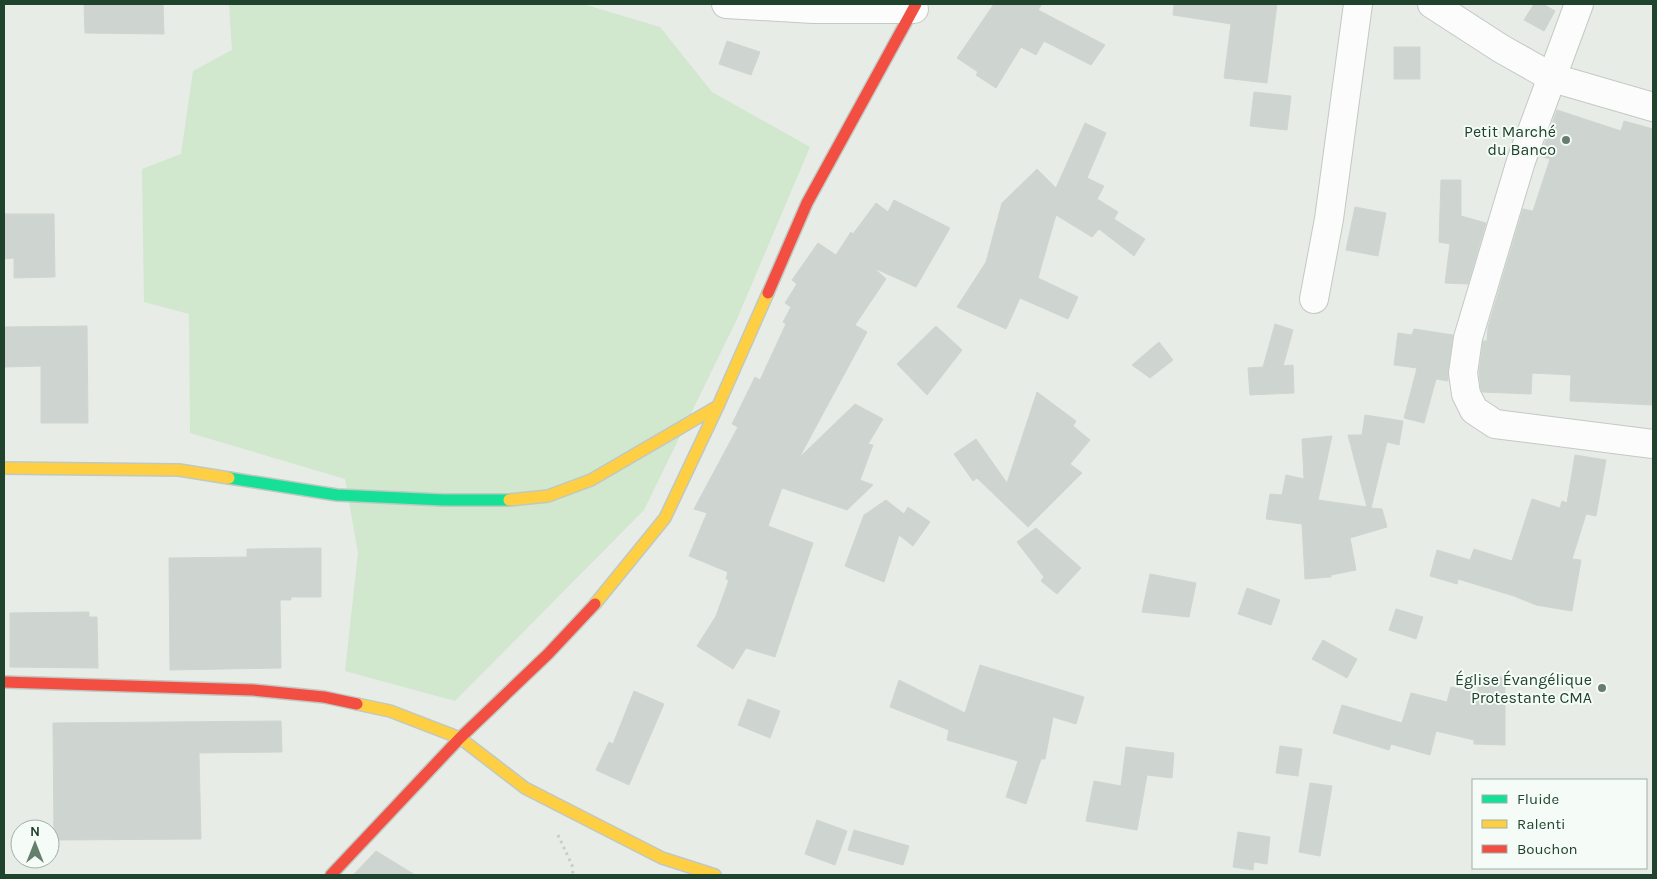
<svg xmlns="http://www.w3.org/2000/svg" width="1657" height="879" font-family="Karla,sans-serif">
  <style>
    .green { fill: #d1e7ce }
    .building { fill: #ced5d0; stroke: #cfd5d0 }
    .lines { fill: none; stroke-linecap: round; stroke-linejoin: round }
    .street-casing { stroke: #c3c9c4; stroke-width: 30 }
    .fast-casing { stroke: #c0c8c2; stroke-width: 14 }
    .slow-casing { stroke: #c0c8c2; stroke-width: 14 }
    .jam-casing { stroke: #c0c8c2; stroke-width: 14 }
    .path { stroke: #c4cfc8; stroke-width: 3; stroke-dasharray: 2.5 4; stroke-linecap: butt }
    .street { stroke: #fbfcfb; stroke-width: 28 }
    .fast { stroke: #16e098; stroke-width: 11 }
    .slow { stroke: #ffcf43; stroke-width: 11 }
    .jam { stroke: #f24e42; stroke-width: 11 }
    .poi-dot { fill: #667e6e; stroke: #f5fbf6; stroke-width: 2 }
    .labels { text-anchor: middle; stroke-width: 4; stroke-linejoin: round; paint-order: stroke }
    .poi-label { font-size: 16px; fill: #20432d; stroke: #f5fbf6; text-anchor: end }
  </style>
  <rect width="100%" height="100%" fill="#e7ece7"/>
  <path class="green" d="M 229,4 L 583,4 L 660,27 L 712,92 L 810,147 L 737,319 L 644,510 L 455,701 L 345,671 L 358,553 L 345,479 L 190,433 L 189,314 L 144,302 L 142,169 L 181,154 L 193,71 L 232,50 Z"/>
  <g class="building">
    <path d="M 84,4 L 163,4 L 164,34 L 85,33 Z"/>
    <path d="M 994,4 L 1042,4 L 1038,10 L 1105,45 L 1091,65 L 1044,41 L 1036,55 L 1021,47 L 996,88 L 976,75 L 978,72 L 957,58 Z"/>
    <path d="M 1174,4 L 1277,4 L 1267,83 L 1224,78 L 1231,24 L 1173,15 Z"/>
    <path d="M 1534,4 L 1543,4 L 1555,11 L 1544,31 L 1524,20 Z"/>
    <path d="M 727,41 L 760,52 L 751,75 L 719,64 Z"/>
    <rect x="1394" y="47" width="26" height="32"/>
    <path d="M 1254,92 L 1291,96 L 1287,130 L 1250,126 Z"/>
    <path d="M 1557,110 L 1621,131 L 1624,121 L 1653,129 L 1653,405 L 1570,401 L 1571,375 L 1532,373 L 1531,394 L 1482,392 L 1481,389 L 1479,373 L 1483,341 L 1487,341 L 1488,327 L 1523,209 L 1533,211 L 1550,159 L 1540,156 Z"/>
    <path d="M 1085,123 L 1106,133 L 1087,178 L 1104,186 L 1097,199 L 1118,212 L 1114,219 L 1145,239 L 1134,256 L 1099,229 L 1092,237 L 1056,215 L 1038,278 L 1078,297 L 1068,319 L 1020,298 L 1006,329 L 957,307 L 986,262 L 1002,203 L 1037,169 L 1056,188 Z"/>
    <path d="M 1441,180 L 1461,180 L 1461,216 L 1486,223 L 1468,284 L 1445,283 L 1450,244 L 1439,242 Z"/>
    <path d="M 894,200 L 950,228 L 916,287 L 874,268 L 886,279 L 855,325 L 867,332 L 799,458 L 855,404 L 883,419 L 868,444 L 873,445 L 860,480 L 873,485 L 847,510 L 782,488 L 768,526 L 813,543 L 775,657 L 746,648 L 733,669 L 697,646 L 716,616 L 729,580 L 726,579 L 728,572 L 689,556 L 707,513 L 694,509 L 738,427 L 732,424 L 755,377 L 760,380 L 786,324 L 783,322 L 791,307 L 785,303 L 797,284 L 792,280 L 818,243 L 836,255 L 851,232 L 853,234 L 876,203 L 888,212 Z"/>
    <path d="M 1355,207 L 1386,213 L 1378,256 L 1346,250 Z"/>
    <path d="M 4,214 L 54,214 L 55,277 L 14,278 L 14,258 L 4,259 Z"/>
    <path d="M 1275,324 L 1293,330 L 1283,366 L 1293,365 L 1294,393 L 1250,395 L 1248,368 L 1263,367 Z"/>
    <path d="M 87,326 L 88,423 L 41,423 L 41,366 L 4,367 L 4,327 Z"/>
    <path d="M 936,326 L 962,350 L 927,395 L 897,364 Z"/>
    <path d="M 1414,329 L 1453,335 L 1448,371 L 1448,381 L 1436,379 L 1424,423 L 1404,418 L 1417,368 L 1394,365 L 1398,333 L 1412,335 Z"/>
    <path d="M 1159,342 L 1173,360 L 1150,378 L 1132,365 Z"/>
    <path d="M 1037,392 L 1076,421 L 1073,426 L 1090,440 L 1070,464 L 1082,473 L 1028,527 L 977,478 L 973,481 L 954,454 L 976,439 L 1007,483 Z"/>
    <path d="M 1365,415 L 1403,421 L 1399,445 L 1387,442 L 1371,508 L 1382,509 L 1387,527 L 1350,538 L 1356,570 L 1331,575 L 1331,577 L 1305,579 L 1302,524 L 1266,519 L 1270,494 L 1282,495 L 1286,475 L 1304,479 L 1302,439 L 1332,436 L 1318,500 L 1367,507 L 1348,435 L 1362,435 Z"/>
    <path d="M 1575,455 L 1606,460 L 1596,516 L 1586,514 L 1572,559 L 1581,560 L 1572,611 L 1536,605 L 1514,596 L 1458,579 L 1457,584 L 1430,576 L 1437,550 L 1470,560 L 1474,549 L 1512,561 L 1532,499 L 1560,508 L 1562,501 L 1567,503 Z"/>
    <path d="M 886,500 L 904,514 L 908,507 L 930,522 L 913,546 L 899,535 L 884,582 L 845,566 L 864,515 Z"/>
    <path d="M 1036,528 L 1081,568 L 1057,594 L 1041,581 L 1044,577 L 1017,542 Z"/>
    <path d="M 321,548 L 321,597 L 291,597 L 291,600 L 280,600 L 281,668 L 170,670 L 169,558 L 247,557 L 247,549 Z"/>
    <path d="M 1150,574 L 1196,583 L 1189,617 L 1142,612 Z"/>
    <path d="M 1247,588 L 1280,600 L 1271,625 L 1238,614 Z"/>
    <path d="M 1396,609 L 1423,617 L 1416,639 L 1389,630 Z"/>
    <path d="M 89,612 L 89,617 L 97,617 L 98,668 L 10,667 L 10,613 Z"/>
    <path d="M 1323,640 L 1357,659 L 1347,678 L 1312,659 Z"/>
    <path d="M 980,665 L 1084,697 L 1076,724 L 1053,717 L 1045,759 L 1041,759 L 1026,804 L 1006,797 L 1018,761 L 947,740 L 949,730 L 890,707 L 899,680 L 965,713 Z"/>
    <path d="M 1478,677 L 1505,677 L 1505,745 L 1474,744 L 1474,740 L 1436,731 L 1430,755 L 1391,744 L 1389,750 L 1333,733 L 1342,705 L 1402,723 L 1411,693 L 1447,702 L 1451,687 L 1478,693 Z"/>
    <path d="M 634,691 L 664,704 L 629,785 L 596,770 L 609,742 L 613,744 Z"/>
    <path d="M 748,699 L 780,711 L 770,738 L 738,725 Z"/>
    <path d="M 281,721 L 282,752 L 199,753 L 201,839 L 54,840 L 53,723 Z"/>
    <path d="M 1280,746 L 1302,749 L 1298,776 L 1276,773 Z"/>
    <path d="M 1126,747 L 1174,753 L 1172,778 L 1147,775 L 1137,830 L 1086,821 L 1094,781 L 1121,786 Z"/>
    <path d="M 1310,783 L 1332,786 L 1320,856 L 1299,852 Z"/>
    <path d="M 817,820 L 847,831 L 835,865 L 805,854 Z"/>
    <path d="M 854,830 L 909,846 L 903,865 L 848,850 Z"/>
    <path d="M 1238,832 L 1270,837 L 1267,864 L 1254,862 L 1253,870 L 1233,867 Z"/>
    <path d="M 376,851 L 415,875 L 353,875 Z"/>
  </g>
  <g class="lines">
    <g class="street-casing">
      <g id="street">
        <path d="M 726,4 L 813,9 L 914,9"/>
        <path d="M 1432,4 L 1500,48 L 1553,78 L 1653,107"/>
        <path d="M 1579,4 L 1521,161 L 1468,338 L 1463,373 L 1466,394 L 1474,410 L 1495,424 L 1653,444"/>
        <path d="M 1314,299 L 1329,219 L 1358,4"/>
      </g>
    </g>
    <g class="fast-casing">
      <path id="fast" d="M 229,478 L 337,495 L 443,500 L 509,500"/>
    </g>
    <g class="slow-casing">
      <g id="slow">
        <path d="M 4,468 L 179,470 L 229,478"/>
        <path d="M 509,500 L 548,496 L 591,480 L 718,406"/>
        <path d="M 595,604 L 665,518 L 718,406 L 768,293"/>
        <path d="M 357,704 L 390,711 L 460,738 L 525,788 L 662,858 L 715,875"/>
      </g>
    </g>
    <g class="jam-casing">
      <g id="jam">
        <path d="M 768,293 L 807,203 L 916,4"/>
        <path d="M 4,682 L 253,690 L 324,697 L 357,704"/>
        <path d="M 331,875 L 460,738 L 548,654 L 595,604"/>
      </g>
    </g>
    <path class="path" d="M 558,835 L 572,865 L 573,875"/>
    <use href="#street" class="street"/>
    <use href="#fast" class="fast"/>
    <use href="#slow" class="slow"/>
    <use href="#jam" class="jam"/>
  </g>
  <g class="poi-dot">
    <circle cx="1566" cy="140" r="5"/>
    <circle cx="1602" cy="688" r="5"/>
  </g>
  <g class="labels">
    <g class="poi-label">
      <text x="1556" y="137">Petit Marché<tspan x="1556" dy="18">du Banco</tspan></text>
      <text x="1592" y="685">Église Évangélique<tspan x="1592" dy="18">Protestante CMA</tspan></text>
    </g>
  </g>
  <rect width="1657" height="879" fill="none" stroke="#20432d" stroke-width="10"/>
  <rect x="1472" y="779" width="175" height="90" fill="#f5fbf6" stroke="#a0b1a6"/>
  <rect x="1482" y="795" width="25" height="8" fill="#16e098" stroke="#a0b1a6"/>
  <text x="1517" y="804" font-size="15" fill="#20432d">Fluide</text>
  <rect x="1482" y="820" width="25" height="8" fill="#ffcf43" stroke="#a0b1a6"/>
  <text x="1517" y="829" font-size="15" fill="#20432d">Ralenti</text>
  <rect x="1482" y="845" width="25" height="8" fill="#f24e42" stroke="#a0b1a6"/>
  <text x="1517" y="854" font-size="15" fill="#20432d">Bouchon</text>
  <g transform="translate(35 844)"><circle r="24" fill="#f5fbf6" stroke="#a0b1a6"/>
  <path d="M0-4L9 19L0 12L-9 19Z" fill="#667e6e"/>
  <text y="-8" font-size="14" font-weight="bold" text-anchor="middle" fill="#20432d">N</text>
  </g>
</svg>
